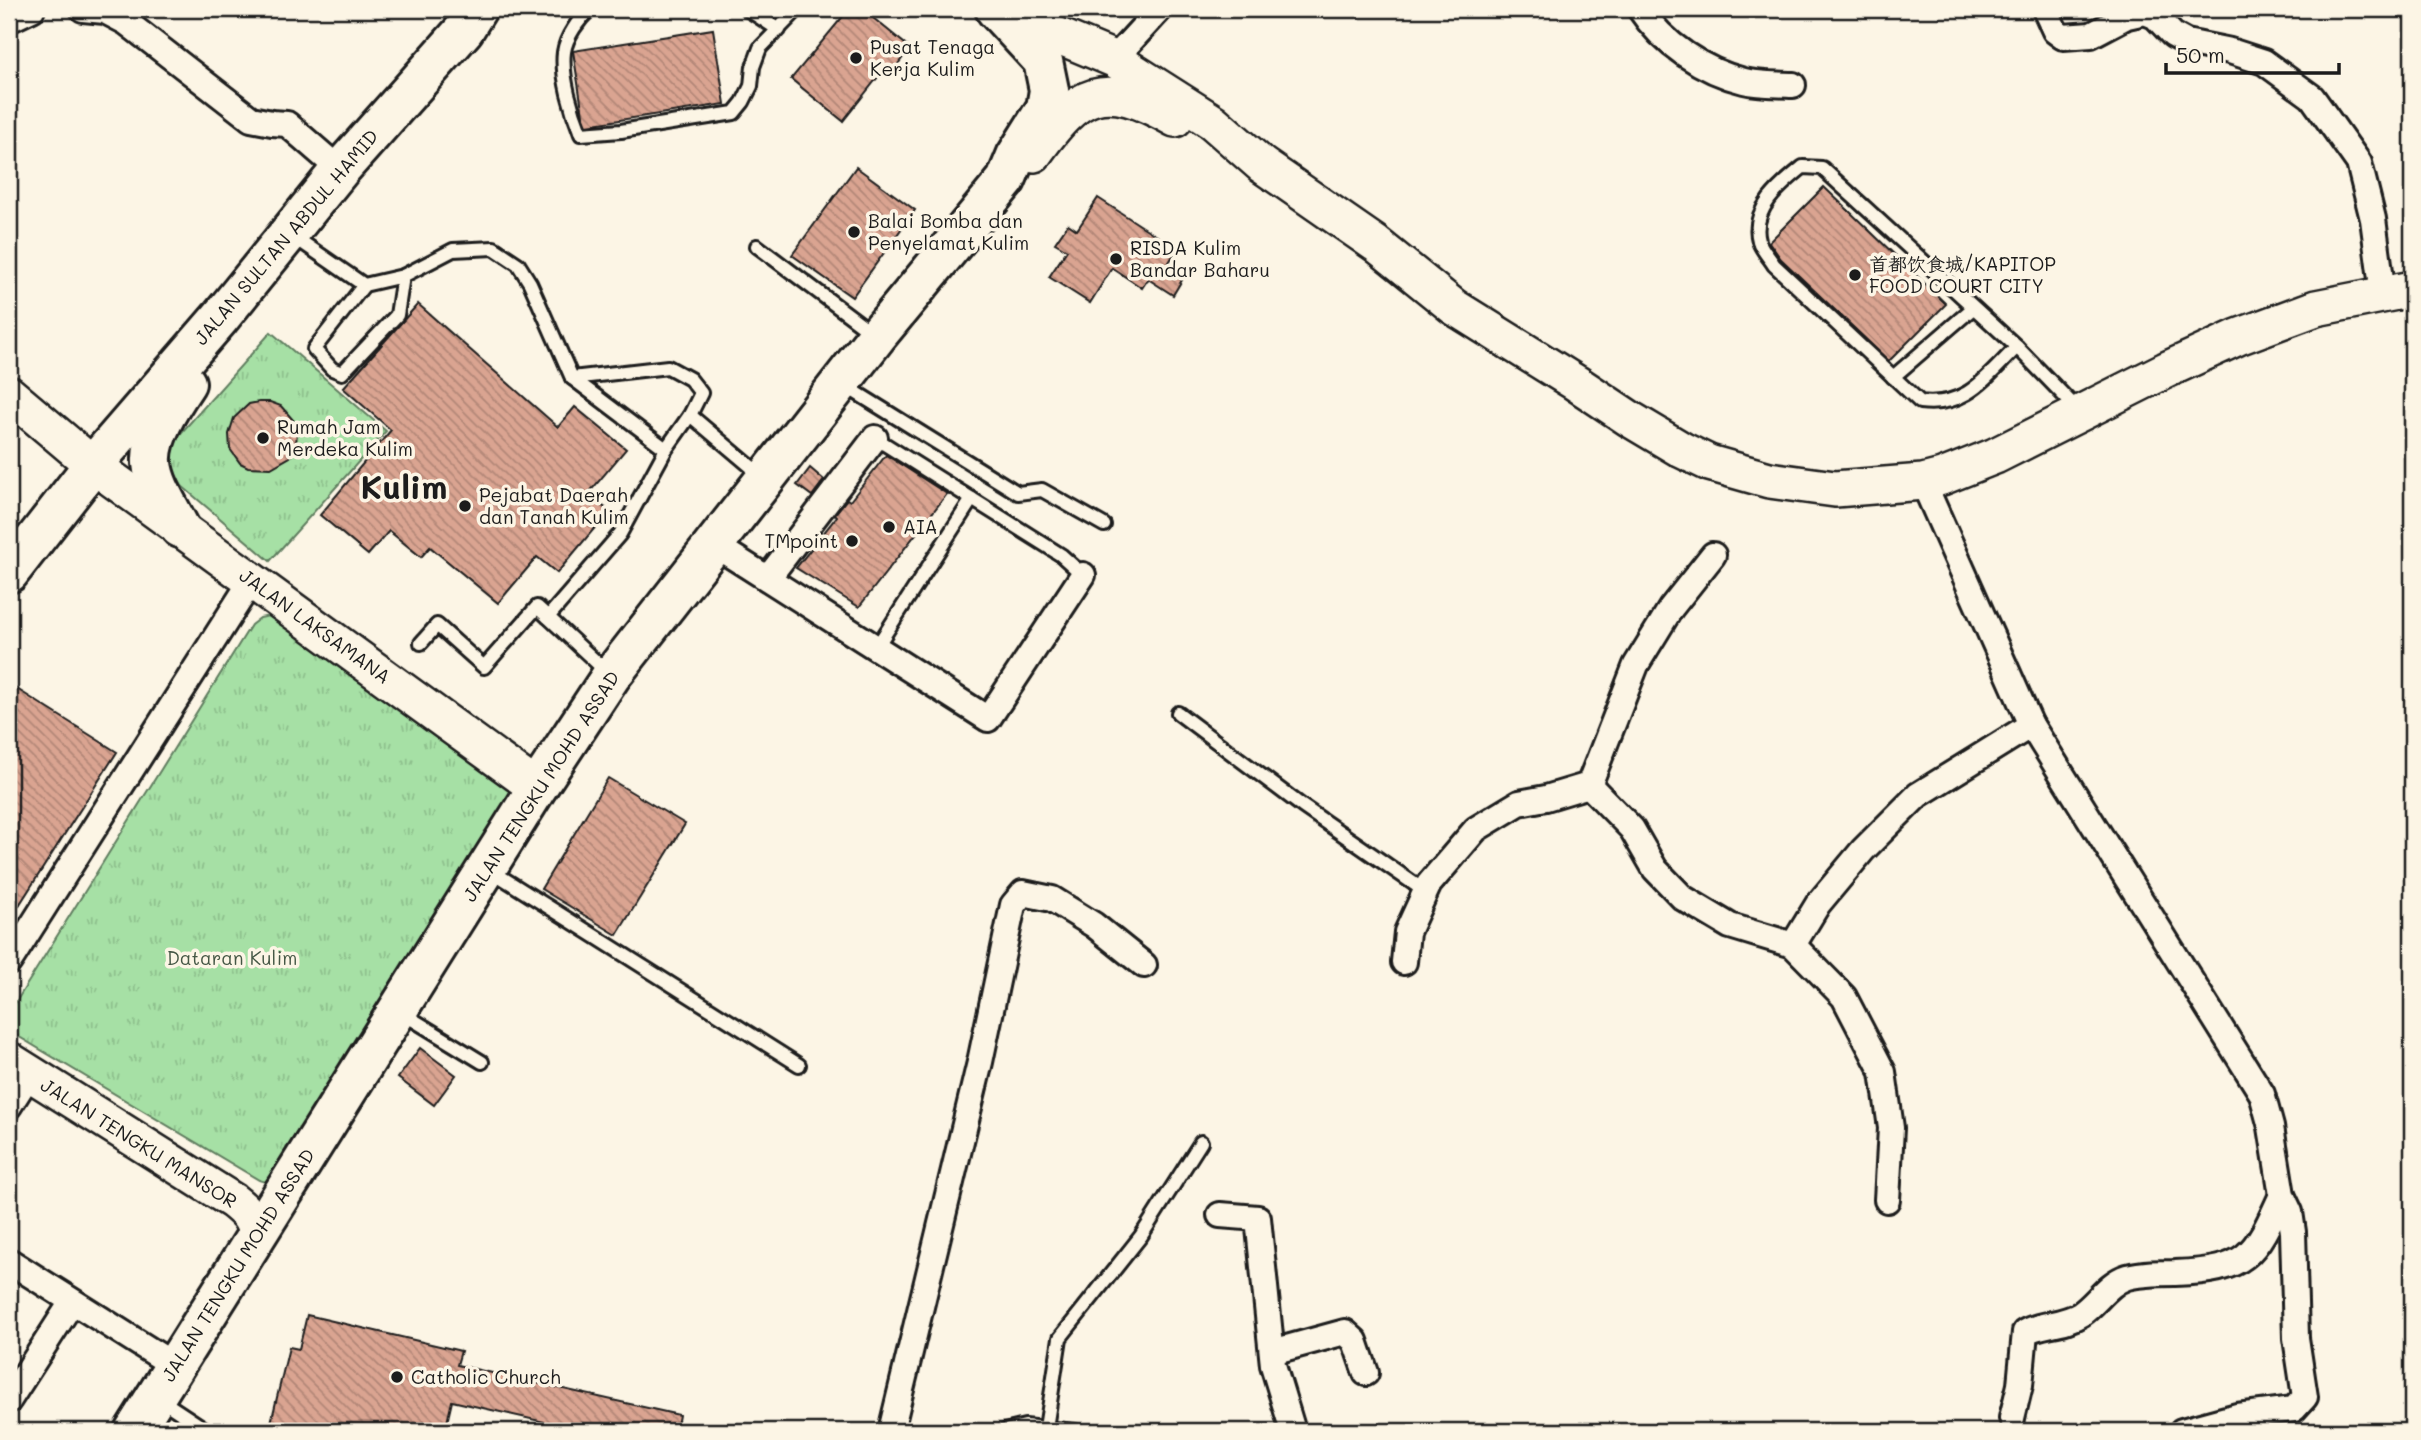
<svg xmlns="http://www.w3.org/2000/svg" width="2421" height="1440" font-family="Mali,'LXGW WenKai TC',sans-serif">
  <style>
    .park { fill: url(#park-tufts); stroke: #617e60; stroke-width: 2 }
    .building { fill: url(#building-back-hatch); stroke: #1c1c1c; stroke-width: 2 }
    .lines { fill: none; stroke-linecap: round; stroke-linejoin: round }
    .lane-casing { stroke: #1c1c1c; stroke-width: 18 }
    .street-casing { stroke: #1c1c1c; stroke-width: 30 }
    .secondary-casing { stroke: #1c1c1c; stroke-width: 40 }
    .primary-casing { stroke: #1c1c1c; stroke-width: 44 }
    .lane { stroke: #fcf5e5; stroke-width: 12 }
    .street { stroke: #fcf5e5; stroke-width: 24 }
    .secondary { stroke: #fcf5e5; stroke-width: 35 }
    .primary { stroke: #fcf5e5; stroke-width: 38 }
    .poi-dot { fill: #1c1c1c; stroke: #fcf5e5; stroke-width: 2.5 }
    .labels { text-anchor: middle; stroke-width: 7; stroke-linejoin: round; paint-order: stroke }
    .poi-label { font-size: 19px; fill: #1c1c1c; stroke: #fcf5e5; text-anchor: start }
    .street-label { font-size: 19px; fill: #1c1c1c; stroke: #fcf5e5 }
    .park-label { font-size: 19px; fill: #455745; stroke: #fcf5e5 }
    .town-label { font-size: 33px; font-weight: bold; fill: #1c1c1c; stroke: #fcf5e5 }
  </style>
  <defs>
    <pattern id="park-tufts" width="24" height="20" patternUnits="userSpaceOnUse" patternTransform="scale(1.75)"><rect width="24" height="20" fill="#a6e0a5"/><path d="M3 7l-1-3M5 7V3M7 7l1-3M15 17l-1-3M17 17v-4M19 17l1-3" fill="none" stroke="#8ec08d"/></pattern>
    <pattern id="building-back-hatch" width="6" height="6" patternUnits="userSpaceOnUse" patternTransform="scale(1.75)"><rect width="6" height="6" fill="#daa491"/><path d="M-1 5l2 2M0 0l6 6M5-1l2 2" fill="none" stroke="#b08576"/></pattern>
  </defs>
  <rect width="100%" height="100%" fill="#fcf5e5"/>
  <filter id="ink" filterUnits="userSpaceOnUse"><feTurbulence type="fractalNoise" baseFrequency=".0143" numOctaves="2"/><feDisplacementMap in="SourceGraphic" scale="14" xChannelSelector="R" yChannelSelector="G"/><feConvolveMatrix kernelMatrix="1 2 1 2 8 2 1 2 1" color-interpolation-filters="sRGB"/></filter>
  <g filter="url(#ink)">
    <g class="park">
      <path d="M 271,332 L 386,431 L 270,561 L 182,486 L 172,468 L 173,442 Z"/>
      <path d="M 274,615 L 506,784 L 510,793 L 508,812 L 269,1183 L 259,1180 L 11,1032 L 9,1028 L 9,1013 L 251,625 L 260,618 Z"/>
    </g>
    <g class="building">
      <path d="M 849,9 L 862,9 L 910,48 L 892,72 L 886,67 L 843,121 L 791,79 Z"/>
      <path d="M 713,29 L 725,104 L 587,125 L 583,115 L 573,51 Z"/>
      <path d="M 856,167 L 915,210 L 852,297 L 792,255 Z"/>
      <path d="M 1824,187 L 1946,304 L 1889,361 L 1781,259 L 1769,242 Z"/>
      <path d="M 1098,198 L 1177,249 L 1165,269 L 1182,280 L 1173,295 L 1148,279 L 1142,288 L 1112,268 L 1090,303 L 1049,277 L 1067,250 L 1055,243 L 1068,224 L 1077,230 Z"/>
      <path d="M 418,304 L 558,427 L 575,407 L 626,449 L 588,494 L 609,511 L 557,573 L 537,557 L 498,603 L 430,547 L 421,557 L 389,531 L 368,555 L 320,515 L 391,430 L 343,388 Z"/>
      <path d="M 259,402 L 270,402 L 281,406 L 294,421 L 297,432 L 296,444 L 290,457 L 271,468 L 248,467 L 240,463 L 230,449 L 229,434 L 234,418 L 249,404 Z"/>
      <path d="M 886,455 L 947,494 L 859,607 L 796,568 L 837,516 L 835,514 L 847,499 L 850,501 Z"/>
      <path d="M 810,468 L 824,480 L 812,496 L 797,485 Z"/>
      <path d="M 9,684 L 117,752 L 9,921 Z"/>
      <path d="M 608,778 L 685,824 L 617,935 L 541,889 Z"/>
      <path d="M 420,1048 L 456,1075 L 434,1105 L 398,1078 Z"/>
      <path d="M 307,1315 L 461,1351 L 457,1365 L 679,1415 L 676,1431 L 584,1431 L 452,1401 L 445,1431 L 269,1431 L 289,1347 L 299,1349 Z"/>
    </g>
    <g class="lines">
      <g class="lane-casing">
        <g id="lane">
          <path d="M 590,9 C 579,19 566,37 564,52 C 561,76 572,112 581,134 L 621,131 L 734,113 L 743,102 L 751,86 L 753,67 L 760,48 L 798,9"/>
          <path d="M 747,9 L 779,30"/>
          <path d="M 1803,167 L 1822,168 L 2017,347 C 1986,377 1967,408 1920,402 L 1774,265 C 1770,258 1761,249 1759,241 C 1750,209 1782,184 1803,167 Z"/>
          <path d="M 293,236 L 364,285 L 403,276 L 453,250 L 494,248 L 518,264 L 530,283 L 572,378 L 666,449"/>
          <path d="M 757,246 L 874,334"/>
          <path d="M 364,285 L 314,349 L 332,369 L 342,373 L 397,315 L 403,276"/>
          <path d="M 2017,347 L 2078,410"/>
          <path d="M 1893,377 L 1973,308"/>
          <path d="M 844,385 L 1018,493 L 1042,490 L 1104,525"/>
          <path d="M 690,415 L 762,476"/>
          <path d="M 875,438 L 1061,555 L 1083,575"/>
          <path d="M 548,617 L 609,674"/>
          <path d="M 421,643 L 437,625 L 484,667 L 537,607 L 548,617 L 620,534 L 666,449 L 690,415 L 701,393 L 690,379 L 668,367 L 572,378"/>
          <path d="M 876,648 L 972,499"/>
          <path d="M 1178,713 L 1302,806 L 1426,892"/>
          <path d="M 490,870 L 799,1065"/>
          <path d="M 402,1013 L 482,1062"/>
          <path d="M 158,1398 L 205,1429"/>
          <path d="M 1046,1428 L 1060,1338 L 1141,1236 L 1201,1142"/>
          <path d="M 1004,1431 L 1025,1426 L 1075,1431"/>
        </g>
      </g>
      <g class="street-casing">
        <g id="street">
          <path d="M 83,9 L 105,11 L 126,22 L 251,119 L 272,123 L 287,124 L 340,170"/>
          <path d="M 1640,9 C 1663,44 1703,71 1744,81 C 1760,85 1777,84 1793,85"/>
          <path d="M 2045,9 L 2055,31 L 2063,37 L 2091,35 L 2127,16 L 2145,12 L 2155,16 L 2173,35 L 2186,42 L 2230,51 L 2264,62 L 2312,97 L 2359,163 L 2373,219 L 2383,294"/>
          <path d="M 9,20 L 32,9"/>
          <path d="M 1114,59 L 1160,9"/>
          <path d="M 1923,482 L 2031,725 L 2262,1094 L 2271,1127 L 2282,1195 L 2290,1212 L 2293,1232 L 2296,1338 L 2305,1397 L 2294,1409 L 2237,1416 L 2182,1431"/>
          <path d="M 713,544 L 988,719 L 1083,575"/>
          <path d="M 1713,555 L 1671,608 L 1636,665 L 1589,785 L 1632,829 L 1655,869 L 1683,898 L 1730,926 L 1793,945 L 1844,997 L 1883,1072 L 1891,1128 L 1887,1200"/>
          <path d="M 768,578 L 875,438"/>
          <path d="M 1793,945 L 1818,904 L 1863,850 L 1918,795 L 2031,725"/>
          <path d="M 9,962 L 252,580"/>
          <path d="M 1404,962 L 1407,932 L 1429,884 L 1476,829 L 1519,803 L 1546,798 L 1589,785"/>
          <path d="M 9,1106 L 30,1073"/>
          <path d="M 1220,1215 L 1258,1218 L 1273,1365 L 1293,1431"/>
          <path d="M 9,1261 L 175,1366"/>
          <path d="M 1272,1352 L 1345,1332 L 1355,1341 L 1366,1373"/>
          <path d="M 9,1400 L 72,1302"/>
          <path d="M 2012,1418 L 2020,1385 L 2025,1332 C 2042,1323 2064,1325 2081,1314 C 2097,1303 2108,1283 2127,1277 C 2143,1273 2159,1273 2175,1273 C 2247,1270 2254,1257 2282,1195"/>
          <path d="M 891,1431 L 980,1062 L 1013,905 L 1023,893 L 1052,899 L 1094,925 L 1144,965"/>
        </g>
      </g>
      <g class="secondary-casing">
        <g id="secondary">
          <path d="M 999,11 L 1114,59 L 1213,122 L 1262,165 L 1376,244 L 1454,307 L 1576,383 L 1630,419 L 1682,450 L 1709,463 L 1769,480 L 1835,489 L 1923,482 L 1942,477 L 1995,456 L 2166,370 L 2238,337 L 2316,308 L 2412,289"/>
          <path d="M 1034,154 C 1080,90 1102,78 1175,119"/>
          <path d="M 9,394 L 93,465 L 537,788"/>
          <path d="M 9,1060 L 233,1201 C 247,1212 254,1219 256,1236"/>
        </g>
      </g>
      <g class="primary-casing">
        <g id="primary">
          <path d="M 180,528 C 170,508 154,485 152,463 C 150,436 172,404 186,383"/>
          <path d="M 9,573 L 93,465 L 220,318 L 340,170 L 464,30 L 477,9"/>
          <path d="M 134,1431 L 537,788 L 611,676 L 877,336 L 1006,180 L 1016,156 L 1046,108 L 1049,90 L 1043,61 L 995,9"/>
        </g>
      </g>
      <use href="#lane" class="lane"/>
      <use href="#street" class="street"/>
      <use href="#secondary" class="secondary"/>
      <use href="#primary" class="primary"/>
    </g>
  </g>
  <g class="poi-dot">
    <circle cx="856" cy="58" r="7"/>
    <circle cx="854" cy="232" r="7"/>
    <circle cx="1116" cy="259" r="7"/>
    <circle cx="1855" cy="275" r="7"/>
    <circle cx="263" cy="438" r="7"/>
    <circle cx="465" cy="506" r="7"/>
    <circle cx="889" cy="527" r="7"/>
    <circle cx="852" cy="541" r="7"/>
    <circle cx="397" cy="1377" r="7"/>
  </g>
  <g class="labels">
    <g class="poi-label">
      <text x="870" y="54">Pusat Tenaga<tspan x="870" dy="22">Kerja Kulim</tspan></text>
      <text x="868" y="228">Balai Bomba dan<tspan x="868" dy="22">Penyelamat Kulim</tspan></text>
      <text x="1130" y="255">RISDA Kulim<tspan x="1130" dy="22">Bandar Baharu</tspan></text>
      <text x="1869" y="271">首都饮食城/KAPITOP<tspan x="1869" dy="22">FOOD COURT CITY</tspan></text>
      <text x="277" y="434">Rumah Jam<tspan x="277" dy="22">Merdeka Kulim</tspan></text>
      <text x="479" y="502">Pejabat Daerah<tspan x="479" dy="22">dan Tanah Kulim</tspan></text>
      <text x="903" y="534">AIA</text>
      <text x="838" y="548" text-anchor="end">TMpoint</text>
      <text x="411" y="1384">Catholic Church</text>
    </g>
    <g class="street-label">
      <text transform="translate(286 237) rotate(-50)" y="7">JALAN SULTAN ABDUL HAMID</text>
      <text transform="translate(315 626) rotate(36)" y="7">JALAN LAKSAMANA</text>
      <text transform="translate(541 786) rotate(-57)" y="7">JALAN TENGKU MOHD ASSAD</text>
      <text transform="translate(139 1143) rotate(32)" y="7">JALAN TENGKU MANSOR</text>
      <text transform="translate(238 1265) rotate(-58)" y="7">JALAN TENGKU MOHD ASSAD</text>
    </g>
    <g class="park-label">
      <text x="232" y="965">Dataran Kulim</text>
    </g>
    <g class="town-label">
      <text x="404" y="499">Kulim</text>
    </g>
  </g>
  <rect width="2421" height="1440" fill="none" stroke="#fcf5e5" stroke-width="35"/>
  <rect x="18" y="18" width="2386" height="1405" fill="none" stroke="#1c1c1c" stroke-width="2.5" filter="url(#ink)"/>
  <path d="M2166 63v10h173v-10" fill="none" stroke="#1c1c1c" stroke-width="3.5"/>
  <text x="2176" y="63" font-size="21" fill="#1c1c1c" stroke="#fcf5e5" stroke-width="5" paint-order="stroke">50 m</text>
</svg>
